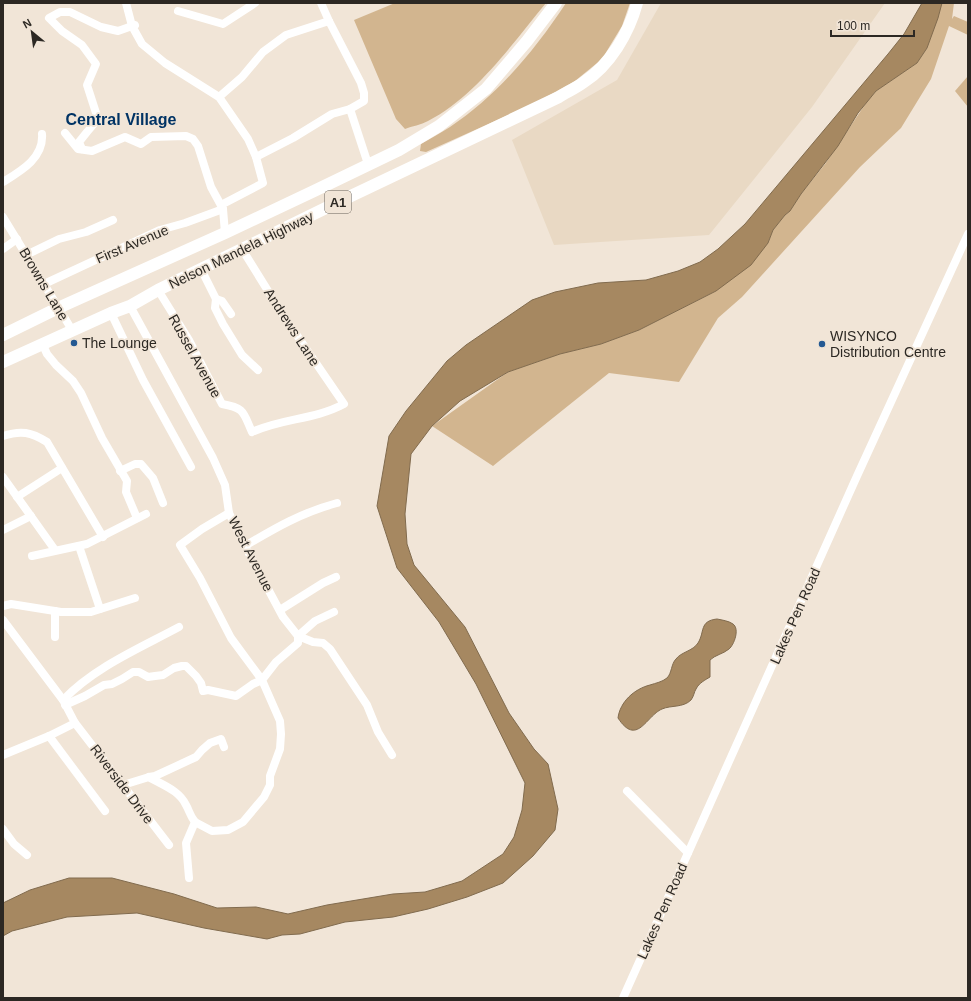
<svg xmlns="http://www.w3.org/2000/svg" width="971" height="1001" font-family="Helvetica,sans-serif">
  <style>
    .built { fill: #e9d9c4 }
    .green { fill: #d2b58f }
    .water { fill: #a68861; stroke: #816b4e }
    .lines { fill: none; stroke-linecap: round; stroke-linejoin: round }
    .minor { stroke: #fff; stroke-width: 8 }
    .highway { stroke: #fff; stroke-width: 12 }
    .poi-dot { fill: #245992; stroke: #f1e5d7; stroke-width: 1.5 }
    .labels { text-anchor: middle; stroke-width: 3.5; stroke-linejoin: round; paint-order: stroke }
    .shield { fill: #f1e5d7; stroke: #676159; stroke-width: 1 }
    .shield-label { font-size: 13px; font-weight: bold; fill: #2c2823 }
    .street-label { font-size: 14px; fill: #2c2823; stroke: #f1e5d7 }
    .poi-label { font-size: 14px; fill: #2c2823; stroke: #f1e5d7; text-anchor: start }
    .quarter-label { font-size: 16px; font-weight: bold; fill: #003364; stroke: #f1e5d7 }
  </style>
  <rect width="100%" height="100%" fill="#f1e5d7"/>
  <path class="built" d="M 661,3 L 885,3 L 812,107 L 709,235 L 554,245 L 512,140 L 617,80 Z"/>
  <g class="green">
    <path d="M 395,3 L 546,3 C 512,44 476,96 428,121 C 421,125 412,126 405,129 L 396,119 L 354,20 Z"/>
    <path d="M 566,3 L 630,3 L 622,26 L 602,59 L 575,81 L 537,102 L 426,152 L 420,151 L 421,144 C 431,138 441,133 450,127 C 497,96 535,50 566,3 Z"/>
    <path d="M 941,3 L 954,3 L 952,19 L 954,16 L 968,22 L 968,35 L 949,26 L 931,79 L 901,128 L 860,167 L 742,297 L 718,318 L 679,382 L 609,373 L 493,466 L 432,426 L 508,372 L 560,354 L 601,344 L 639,330 L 716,291 L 768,243 L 773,230 L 785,215 L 790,211 L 801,194 L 825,164 L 866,103 L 876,91 L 917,63 L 927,48 Z"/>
    <path d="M 968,76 L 968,107 L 955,91 Z"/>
  </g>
  <g class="water">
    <path d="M 922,3 L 942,3 L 938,18 L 927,48 L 917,63 L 876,91 L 858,113 L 838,146 L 801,194 L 790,211 L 785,215 L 773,230 L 768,243 L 751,265 L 716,291 L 639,330 L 601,344 L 560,354 L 508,372 L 460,401 L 432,426 L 411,454 L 405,514 L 407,544 L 414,565 L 465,627 L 509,713 L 534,749 L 548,764 L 558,809 L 555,830 L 533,856 L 503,883 L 467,897 L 428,909 L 393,917 L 345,922 L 300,934 L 282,935 L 267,939 L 204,928 L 137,913 L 67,917 L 12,931 L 3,936 L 3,903 L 30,890 L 69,878 L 112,878 L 174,894 L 217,908 L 256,907 L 288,914 L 327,905 L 393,894 L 425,892 L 462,881 L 503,854 L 514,837 L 522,810 L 525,783 L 476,684 L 439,622 L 397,568 L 377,506 L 389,436 L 406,411 L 447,361 L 466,345 L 532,300 L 555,292 L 598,283 L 646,280 L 678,271 L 700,262 L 718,249 L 745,224 L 888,54 L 904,34 Z"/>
    <path d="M 717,619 C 722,620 729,621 733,624 C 740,629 734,645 729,649 C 723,654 715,655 710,660 L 710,677 C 705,680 699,683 696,689 C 694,692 694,696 691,700 C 683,708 671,705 662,709 C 646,716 637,747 618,718 C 620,702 634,689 650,685 C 656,683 662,682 667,678 C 672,673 671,664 676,659 C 681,652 693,651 698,643 C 705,632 699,621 717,619 Z"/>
  </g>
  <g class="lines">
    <g class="minor">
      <path d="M 126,3 L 132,26 L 142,44 L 165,63 L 219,97 L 248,139 L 256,157 L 263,183 L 221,205"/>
      <path d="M 321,3 L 329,21 L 361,83 L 364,93 L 364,101 L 350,109 L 368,164"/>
      <path d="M 178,11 L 223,24 L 255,3"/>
      <path d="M 219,97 L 242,77 L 263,52 L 286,35 L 329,21"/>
      <path d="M 65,133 L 78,149 L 92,151 L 125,137 L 141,144 L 151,137 L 186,136 L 193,139 L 198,146 L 211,187 L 223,209 L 225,233"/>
      <path d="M 82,149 L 79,142 L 87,132 L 98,119 L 87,85 L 96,64 L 82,45 L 62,31 L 49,18 L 60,12 L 70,12 L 101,27 L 118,31 L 135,25"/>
      <path d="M 256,157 L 293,138 L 332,114 L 350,109"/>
      <path d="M 3,182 C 21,171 44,158 42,134"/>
      <path d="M 3,217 L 72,330"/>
      <path d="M 3,249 L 17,239"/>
      <path d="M 26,255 L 59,239 L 86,232 L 113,220"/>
      <path d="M 201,269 L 216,299 L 215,308 L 223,324 L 242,355 L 258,370"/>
      <path d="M 44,284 L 160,230 L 185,223 L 223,209"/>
      <path d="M 158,290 L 189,340 L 222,404 C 245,408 243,412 252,432 C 282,418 314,420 344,404 L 283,315 L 242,249"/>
      <path d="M 216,299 L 222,301 L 231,314"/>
      <path d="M 130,306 L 213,458 L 225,485 L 229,513 L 245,546 L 283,617 L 298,636 L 313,642 L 323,643 L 330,649 L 367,705 L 378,732 L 392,755"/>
      <path d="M 111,313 L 143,380 L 191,467"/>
      <path d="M 42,343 L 47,354 L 56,365 L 73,381 L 81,393 L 102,438 L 127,481 L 126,492 L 137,518"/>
      <path d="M 3,436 C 21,430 31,432 47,442 L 103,537"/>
      <path d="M 120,471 L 135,464 L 141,464 L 153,478 L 163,503"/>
      <path d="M 3,477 L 55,550"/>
      <path d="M 17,497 L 62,468"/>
      <path d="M 3,530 L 31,516"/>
      <path d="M 79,546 L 100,609"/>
      <path d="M 245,546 C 275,528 303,512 337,503"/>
      <path d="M 32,556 L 87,544 L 146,514"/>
      <path d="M 3,606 L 11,604 L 61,612 L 91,612 L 135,598"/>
      <path d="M 280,610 L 323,583 L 336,577"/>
      <path d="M 55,611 L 55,637"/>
      <path d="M 3,620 L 63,700 L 75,723 L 169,845"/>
      <path d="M 63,700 C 95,667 138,649 179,627"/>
      <path d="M 65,705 L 85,696 L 104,685 L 112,684 L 122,679 L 133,672 L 139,672 L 148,677 L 155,676 L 163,675 L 174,668 L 182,666 L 186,666 L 196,676 L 201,683 L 203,691 L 208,690 L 236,696 L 253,684 L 262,680 L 231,638 L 200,578 L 180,545 L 202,529 L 229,513"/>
      <path d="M 49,736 L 105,811"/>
      <path d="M 3,755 L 49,736 L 75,723"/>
      <path d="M 149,777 C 162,785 179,790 186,805 C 190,812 189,814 195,822 L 186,843 L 189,878"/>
      <path d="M 123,785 L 149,777 L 155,776 L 196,757 L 202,750 L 210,743 L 221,739 L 224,747"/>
      <path d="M 627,791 L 688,853"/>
      <path d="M 195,822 L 212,831 L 228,830 L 243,822 L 264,797 L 270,785 L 270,776 L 280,749 L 281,734 L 280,721 L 262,680 L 276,662 L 298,643 L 298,636 L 315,621 L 334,612"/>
      <path d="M 3,829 L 14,844 L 27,855"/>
      <path d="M 623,998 L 857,476 L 968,234"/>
    </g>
    <g class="highway">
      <path d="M 3,335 L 58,308 L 225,233 L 314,191 L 399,150 L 439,126 L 486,89 L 527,41 L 556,3"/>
      <path d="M 3,362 L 111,313 L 130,306 L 158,290 L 332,205 L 559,97 C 567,92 576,88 584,82 C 610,65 629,33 637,3"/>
    </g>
  </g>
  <g class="poi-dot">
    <circle cx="74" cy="343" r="4"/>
    <circle cx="822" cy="344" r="4"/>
  </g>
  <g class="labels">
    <rect class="shield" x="325" y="191" width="26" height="22" rx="3"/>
    <g class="shield-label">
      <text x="338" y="207">A1</text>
    </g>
    <g class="street-label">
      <text transform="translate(132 244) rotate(-23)" y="5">First Avenue</text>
      <text transform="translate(241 250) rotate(-26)" y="5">Nelson Mandela Highway</text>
      <text transform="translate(44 284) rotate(59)" y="5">Browns Lane</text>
      <text transform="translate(292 327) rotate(57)" y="5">Andrews Lane</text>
      <text transform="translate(195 356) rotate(61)" y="5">Russel Avenue</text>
      <text transform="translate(251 554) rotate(63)" y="5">West Avenue</text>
      <text transform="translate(795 616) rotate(-66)" y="5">Lakes Pen Road</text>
      <text transform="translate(122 784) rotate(53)" y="5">Riverside Drive</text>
      <text transform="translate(662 911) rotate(-66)" y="5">Lakes Pen Road</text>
    </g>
    <g class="poi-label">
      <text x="830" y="341">WISYNCO<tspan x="830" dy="16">Distribution Centre</tspan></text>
      <text x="82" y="348">The Lounge</text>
    </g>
    <g class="quarter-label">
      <text x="121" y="125">Central Village</text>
    </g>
  </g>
  <rect width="971" height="1001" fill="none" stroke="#2c2823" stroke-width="8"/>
  <g transform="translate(32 32) rotate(331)" stroke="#f1e5d7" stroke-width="3" paint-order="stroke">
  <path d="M0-3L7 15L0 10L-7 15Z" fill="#2c2823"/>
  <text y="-6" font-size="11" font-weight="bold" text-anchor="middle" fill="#2c2823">N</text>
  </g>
  <path d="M831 30v6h83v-6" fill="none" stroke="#2c2823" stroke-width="2"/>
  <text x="837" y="30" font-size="12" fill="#2c2823" stroke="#f1e5d7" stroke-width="3" paint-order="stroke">100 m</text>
</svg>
